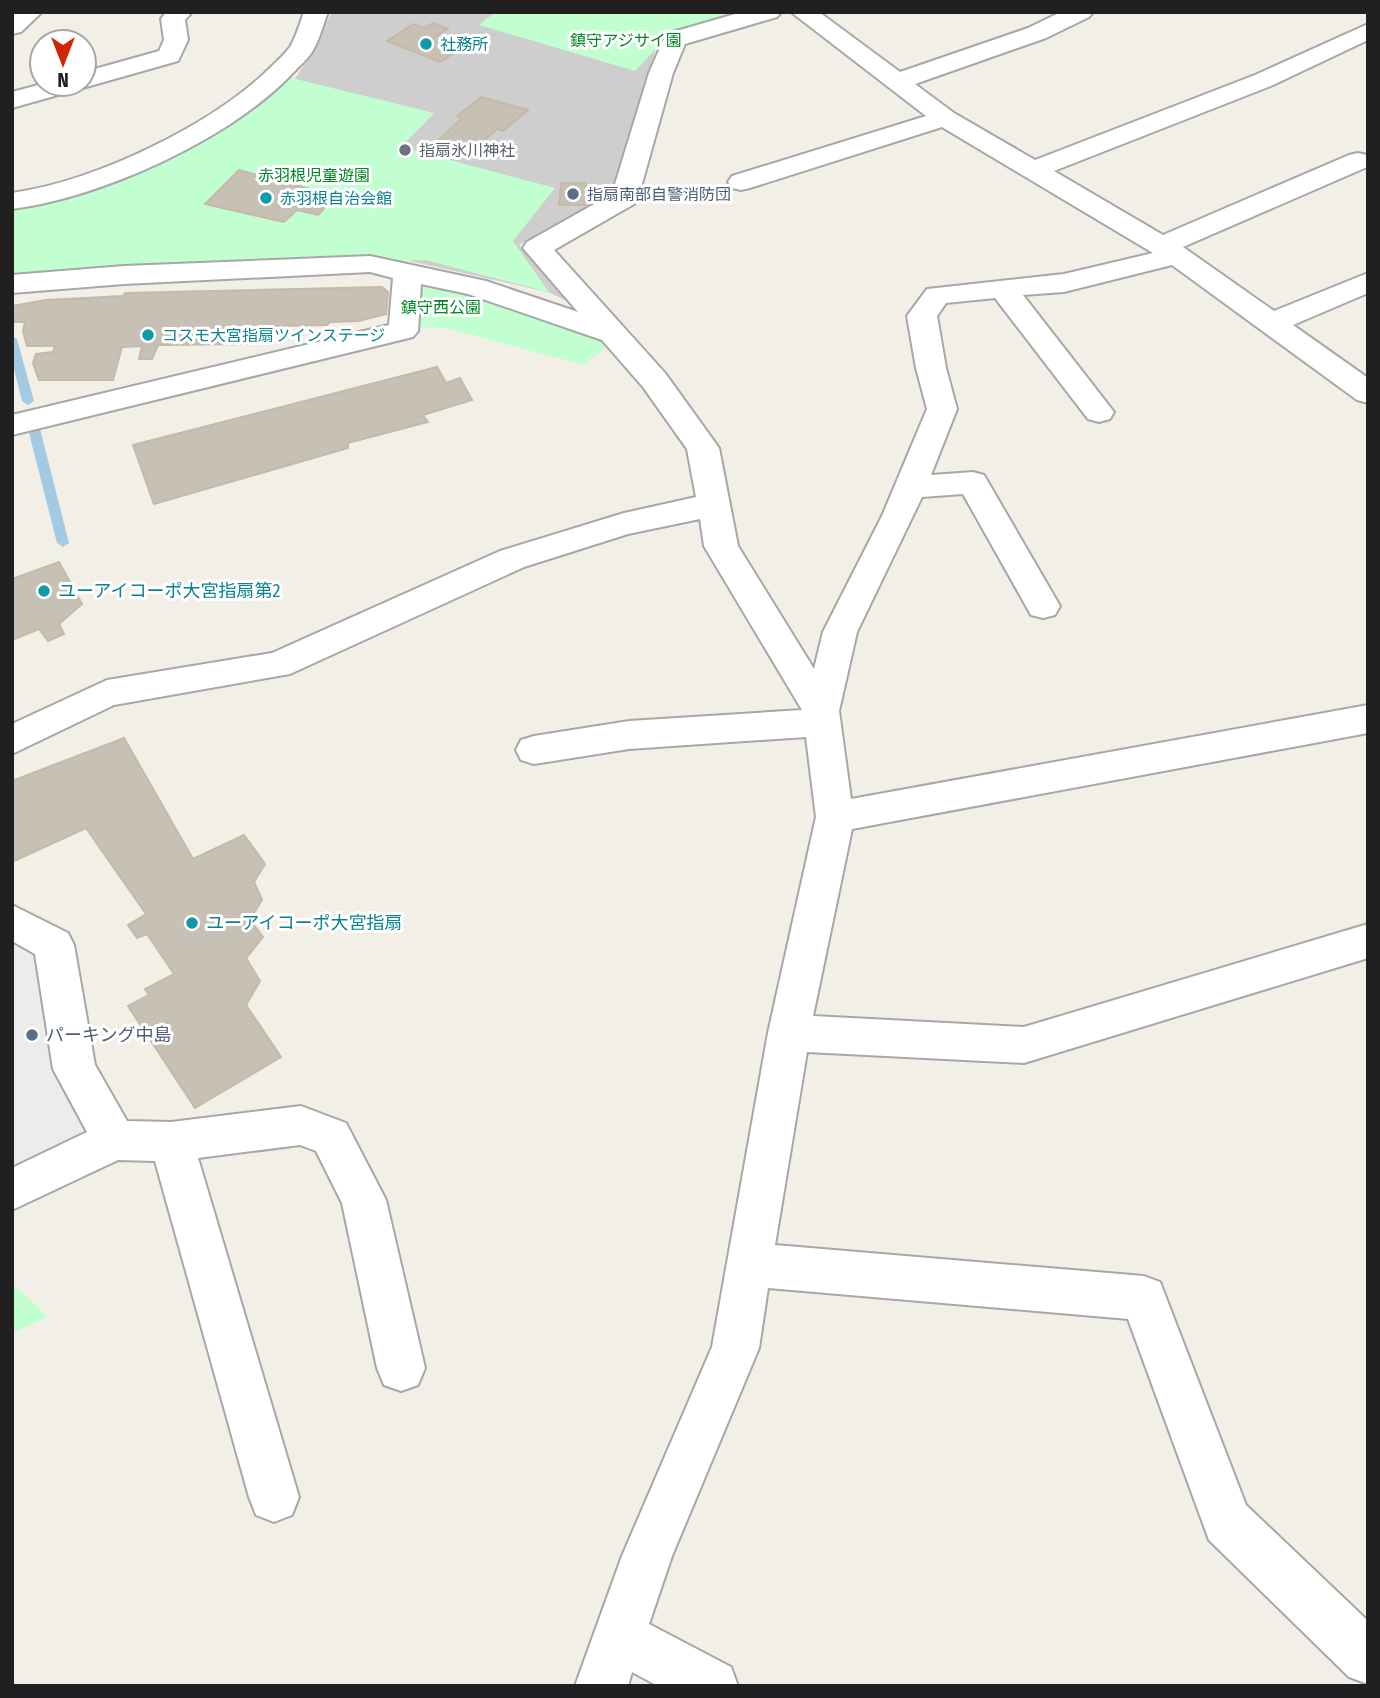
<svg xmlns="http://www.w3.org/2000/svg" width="1380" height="1698" font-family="'Fira Sans Condensed','Noto Sans JP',sans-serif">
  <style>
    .religious { fill: #cecece }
    .park { fill: #c1fed0 }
    .parking { fill: #ececec }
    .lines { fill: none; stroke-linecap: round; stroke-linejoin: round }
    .stream { fill: #a3c9e3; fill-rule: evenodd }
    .building { fill: #c6c0b5; stroke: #c5b9a7; stroke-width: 2 }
    .minor-casing { stroke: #a7a7a7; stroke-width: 4 }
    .minor { fill: #fff; fill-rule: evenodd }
    .culture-dot { fill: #0f9aa8; stroke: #fff; stroke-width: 2.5 }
    .worship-dot { fill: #6b7280; stroke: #fff; stroke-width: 2.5 }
    .service-dot { fill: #5c6f8a; stroke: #fff; stroke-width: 2.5 }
    .labels { text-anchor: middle; stroke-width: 6; stroke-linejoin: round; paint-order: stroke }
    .far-park-label { font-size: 16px; fill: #028624; stroke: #fff }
    .far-culture-label { font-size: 16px; fill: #0d838f; stroke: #fff; text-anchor: start }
    .far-worship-label { font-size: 16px; fill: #5b616d; stroke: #fff; text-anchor: start }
    .far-service-label { font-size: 16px; fill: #4e5e75; stroke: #fff; text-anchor: start }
    .culture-label { font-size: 18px; fill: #0d838f; stroke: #fff; text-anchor: start }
    .service-label { font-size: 18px; fill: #4e5e75; stroke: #fff; text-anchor: start }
  </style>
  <rect width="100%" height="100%" fill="#f2f0e6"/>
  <path class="religious" d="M 332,12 L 733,12 L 662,30 L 609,197 L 519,245 L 575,305 L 548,292 L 383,255 L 33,209 L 133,176 L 285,94 L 309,57 Z"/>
  <g class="park">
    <path d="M 495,12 L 737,12 L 671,33 L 635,71 L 479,25 Z"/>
    <path d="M 288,77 L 434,113 L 401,147 L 555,188 L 513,241 L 549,292 L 425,260 L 12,276 L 12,207 L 51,203 L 194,140 L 257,105 Z"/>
    <path d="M 416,281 L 474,293 L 611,343 L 584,365 L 445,328 L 413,327 Z"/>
    <path d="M 12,1283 L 48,1317 L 12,1333 Z"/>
  </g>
  <path class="parking" d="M 12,935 L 30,944 L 44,982 L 60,1088 L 84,1122 L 75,1145 L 12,1174 Z"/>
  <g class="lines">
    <g class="stream">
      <path d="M 12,336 L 17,339 L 34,401 L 28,405 L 22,401 L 12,361 Z"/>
      <path d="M 33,421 L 39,425 L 69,543 L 63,547 L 57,543 L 27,425 Z"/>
    </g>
  </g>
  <g class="building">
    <path d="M 433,23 L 448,29 L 438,34 L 465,46 L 440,62 L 387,41 L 413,24 L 424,28 Z"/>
    <path d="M 481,97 L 528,110 L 503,131 L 497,129 L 473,151 L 438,141 L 462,118 L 457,116 Z"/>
    <path d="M 239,170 L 317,191 L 311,195 L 331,201 L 318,215 L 297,210 L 284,222 L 205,204 Z"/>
    <path d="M 561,183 L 586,183 L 585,205 L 559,205 Z"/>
    <path d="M 382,287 L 388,292 L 386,314 L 359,321 L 330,322 L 327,325 L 275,326 L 269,339 L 251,339 L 248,344 L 158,345 L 152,359 L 139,359 L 142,346 L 122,347 L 113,380 L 39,380 L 33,363 L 36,354 L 53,352 L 55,346 L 27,346 L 23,331 L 25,322 L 12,322 L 12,306 L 46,300 L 123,296 L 125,293 Z"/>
    <path d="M 437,367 L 446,383 L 460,378 L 472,400 L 423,415 L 428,422 L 348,443 L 348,448 L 154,504 L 133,445 Z"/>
    <path d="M 59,562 L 82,604 L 59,624 L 64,634 L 48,641 L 39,629 L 12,640 L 12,579 Z"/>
    <path d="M 124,738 L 193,859 L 244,835 L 265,864 L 254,882 L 262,900 L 250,920 L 263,937 L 246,958 L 260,981 L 246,1005 L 281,1057 L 195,1108 L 128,1006 L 149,995 L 145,989 L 174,974 L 147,934 L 137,938 L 128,925 L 146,914 L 86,828 L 12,862 L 12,781 Z"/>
  </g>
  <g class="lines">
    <g class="minor-casing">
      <g id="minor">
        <path d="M 15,12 L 42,12 L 21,32 L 12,34 L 12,15 Z"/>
        <path d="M 166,12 L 192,12 L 185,20 L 188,40 L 178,61 L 12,108 L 12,92 L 42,84 L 84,84 L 84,72 L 159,51 L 164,40 L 161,19 Z"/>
        <path d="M 304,12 L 328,12 C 323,25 319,41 312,52 C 306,61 297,68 290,76 C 226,141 102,197 12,209 L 12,193 C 94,182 213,125 271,67 C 277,61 285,54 290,47 C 296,37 300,23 304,12 Z"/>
        <path d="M 742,12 L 781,12 L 777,17 L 685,44 L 673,73 L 638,198 L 634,204 L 554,250 L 665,373 L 719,448 L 738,546 L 814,669 L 823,632 L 882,516 L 927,409 L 916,368 L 907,316 L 927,289 L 1064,274 L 1153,253 L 942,127 L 750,188 L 741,190 L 732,188 L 728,182 L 732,176 L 926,116 L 791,12 L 819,12 L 900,72 L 1028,28 L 1061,12 L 1093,12 L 1089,17 L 1046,38 L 915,84 L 954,113 L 1035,160 L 1255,75 L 1368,24 L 1368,40 L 1273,85 L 1054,171 L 1163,235 L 1349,155 L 1358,153 L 1367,155 L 1367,167 L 1183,247 L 1274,311 L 1368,273 L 1368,293 L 1293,325 L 1368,378 L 1368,403 L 1357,400 L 1172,265 L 1064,292 L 1023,295 L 1114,412 L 1110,419 L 1099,422 L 1088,419 L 995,298 L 946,303 L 937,316 L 946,368 L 957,409 L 931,475 L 973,472 L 984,475 L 1060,606 L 1055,615 L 1043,618 L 1031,615 L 963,494 L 922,497 L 857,632 L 839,711 L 851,799 L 1368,705 L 1368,733 L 852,829 L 813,1016 L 1024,1027 L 1368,924 L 1368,958 L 1024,1063 L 807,1052 L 775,1245 L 1144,1276 L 1160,1282 L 1246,1505 L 1368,1621 L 1368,1684 L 1349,1677 L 1209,1540 L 1128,1319 L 768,1288 L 759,1348 L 672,1556 L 649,1624 L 731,1667 L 738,1686 L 658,1686 L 632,1672 L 628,1686 L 575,1686 L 622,1556 L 712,1347 L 768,1033 L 816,817 L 806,737 L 629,749 L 534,764 L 521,760 L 516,750 L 521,740 L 534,736 L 629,721 L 802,710 L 704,546 L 700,519 L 628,534 L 524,567 L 290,674 L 114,705 L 12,754 L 12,724 L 107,680 L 272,653 L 500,551 L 624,513 L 696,497 L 687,449 L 643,387 L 602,340 L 468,294 L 421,284 L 418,331 L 413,337 L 12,435 L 12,415 L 389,325 L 393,278 L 370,272 L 124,284 L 12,293 L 12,275 L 124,266 L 370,256 L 486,281 L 578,312 L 523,248 L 527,242 L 612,194 L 649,73 L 666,34 Z"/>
        <path d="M 12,905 L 68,933 L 74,945 L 95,1065 L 127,1121 L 171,1122 L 301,1106 L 346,1123 L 386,1200 L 425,1368 L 418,1385 L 401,1391 L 384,1385 L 377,1368 L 342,1203 L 316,1151 L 300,1145 L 198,1158 L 299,1497 L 292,1515 L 274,1522 L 256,1515 L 249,1497 L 155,1161 L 118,1160 L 12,1210 L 12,1168 L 87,1132 L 53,1069 L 35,954 L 12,941 Z"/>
      </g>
    </g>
    <use href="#minor" class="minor"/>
  </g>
  <g class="culture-dot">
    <circle cx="426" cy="44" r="7"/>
    <circle cx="266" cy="198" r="7"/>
    <circle cx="148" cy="335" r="7"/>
    <circle cx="44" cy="591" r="7"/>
    <circle cx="192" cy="923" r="7"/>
  </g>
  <circle class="worship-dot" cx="405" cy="150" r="7"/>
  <g class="service-dot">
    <circle cx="573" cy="194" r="7"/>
    <circle cx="32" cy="1035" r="7"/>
  </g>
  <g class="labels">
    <g class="far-park-label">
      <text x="626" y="46">鎮守アジサイ園</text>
      <text x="314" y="181">赤羽根児童遊園</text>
      <text x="441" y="313">鎮守西公園</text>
    </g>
    <g class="far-culture-label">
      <text x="440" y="50">社務所</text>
      <text x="280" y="204">赤羽根自治会館</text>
      <text x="162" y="341">コスモ大宮指扇ツインステージ</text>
    </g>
    <g class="far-worship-label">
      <text x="419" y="156">指扇氷川神社</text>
    </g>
    <g class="far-service-label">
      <text x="587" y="200">指扇南部自警消防団</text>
    </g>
    <g class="culture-label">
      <text x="58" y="597">ユーアイコーポ大宮指扇第2</text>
      <text x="206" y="929">ユーアイコーポ大宮指扇</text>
    </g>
    <g class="service-label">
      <text x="46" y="1041">パーキング中島</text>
    </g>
  </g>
  <rect width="1380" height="1698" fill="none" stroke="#202020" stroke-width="28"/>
  <g transform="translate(63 63) rotate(180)"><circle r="33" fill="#ffffff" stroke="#a6a6a6" stroke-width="2"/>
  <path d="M0-5L12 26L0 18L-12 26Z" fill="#d12400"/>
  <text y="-10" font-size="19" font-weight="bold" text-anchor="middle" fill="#202020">N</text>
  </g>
</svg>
